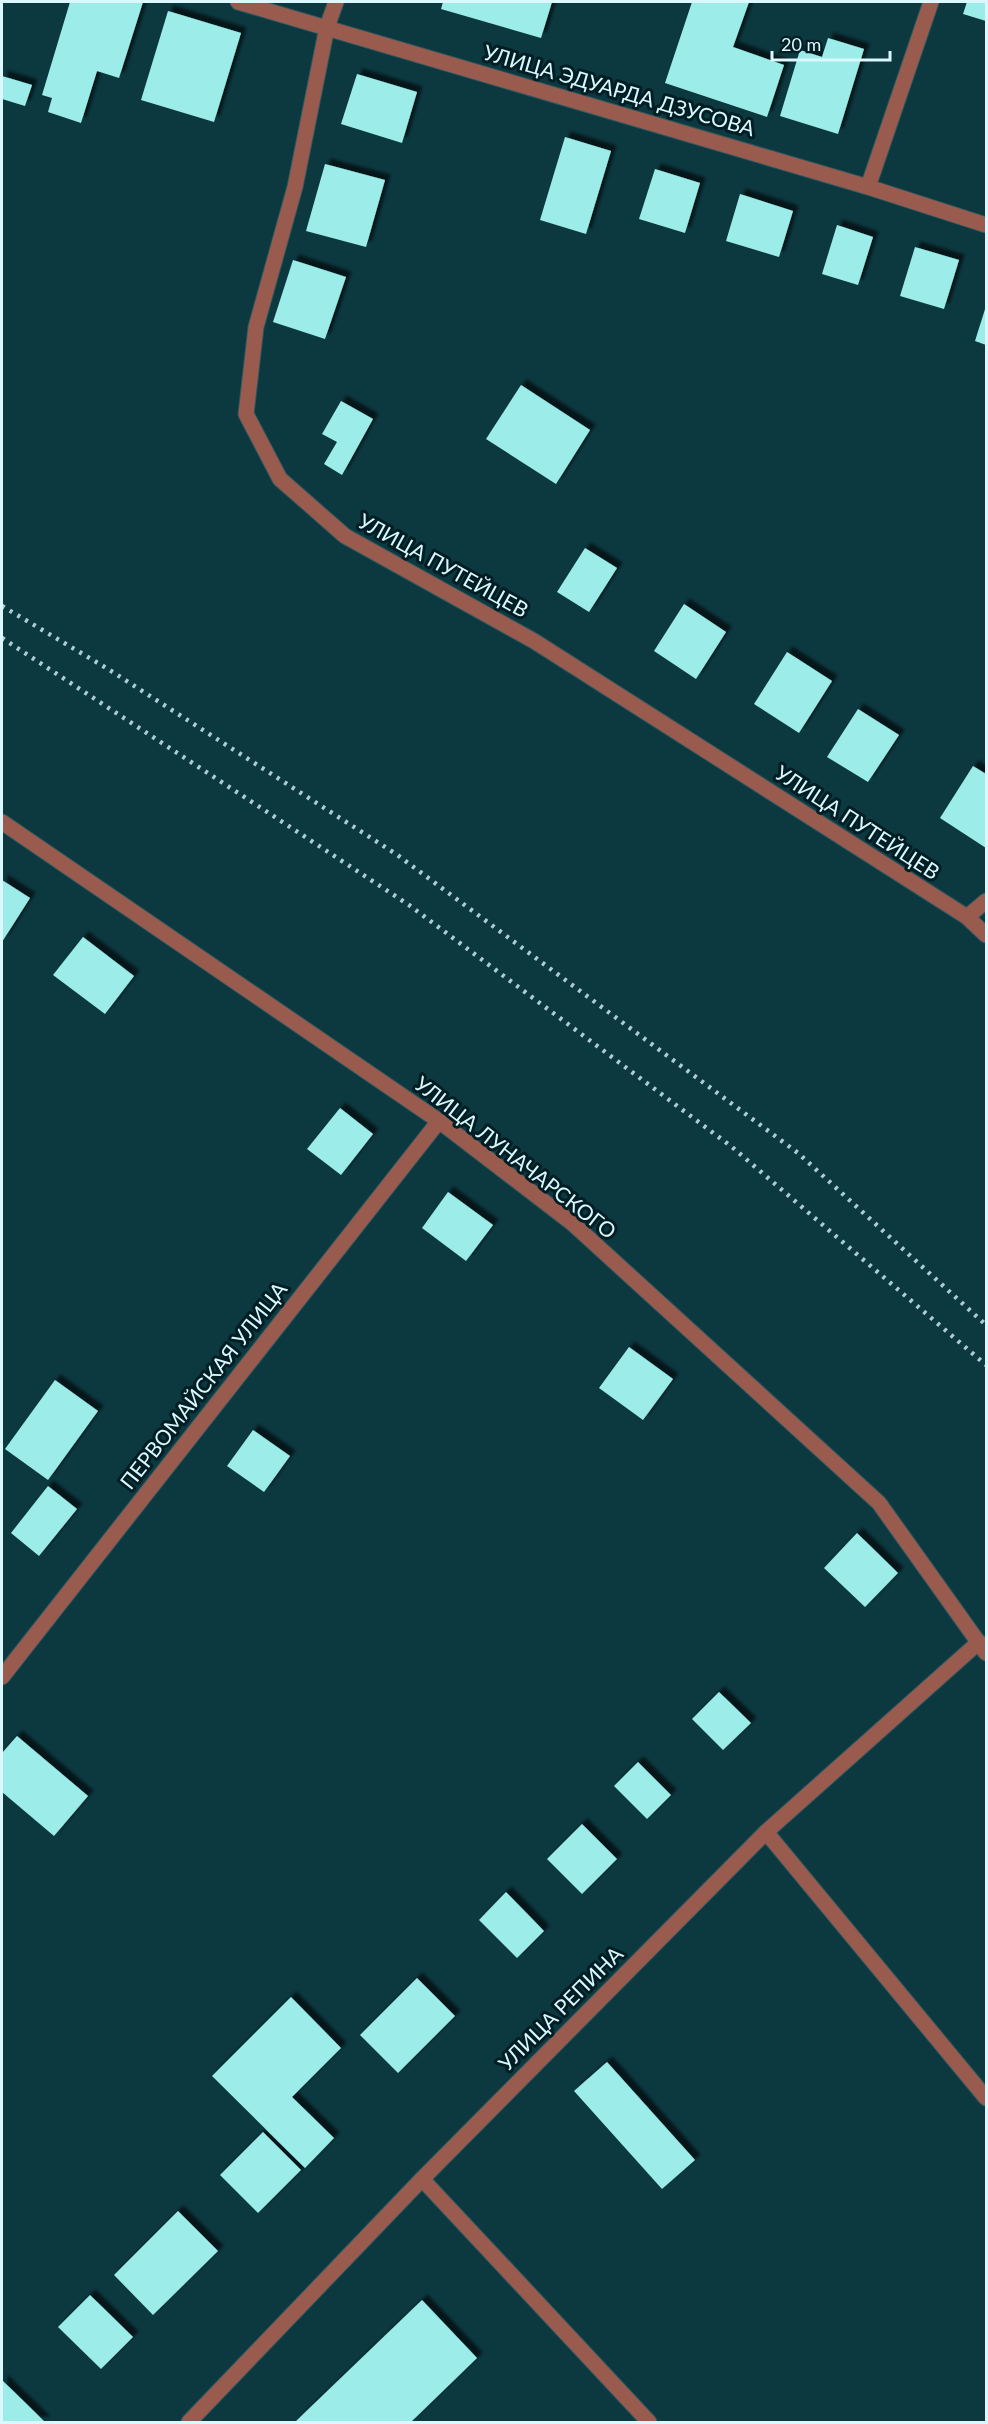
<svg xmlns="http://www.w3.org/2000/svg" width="988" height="2424" font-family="Lato,sans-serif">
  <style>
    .building { fill: #9cede9; filter: url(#shadow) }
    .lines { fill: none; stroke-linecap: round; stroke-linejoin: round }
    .minor-casing { stroke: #2d575e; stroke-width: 17 }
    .minor { stroke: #9a5b4f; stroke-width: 15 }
    .rail { stroke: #accdd3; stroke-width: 4.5; stroke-dasharray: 3 6; stroke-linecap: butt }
    .labels { text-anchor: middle; stroke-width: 6; stroke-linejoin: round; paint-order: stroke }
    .street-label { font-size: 21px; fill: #daf8fe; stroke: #001e24 }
  </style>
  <defs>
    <filter id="shadow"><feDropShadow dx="5.5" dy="-5.5" stdDeviation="1.5" flood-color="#0009"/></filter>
  </defs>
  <rect width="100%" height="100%" fill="#0c3840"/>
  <g class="building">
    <path d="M 70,2 L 143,2 L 119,78 L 97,71 L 81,123 L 48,112 L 52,98 L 42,95 Z"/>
    <path d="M 443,2 L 552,2 L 541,38 L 441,9 Z"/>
    <path d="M 692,2 L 749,2 L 733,47 L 784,65 L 767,117 L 665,83 Z"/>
    <path d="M 967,2 L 986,2 L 986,21 L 963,14 Z"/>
    <path d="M 168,11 L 241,33 L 214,122 L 141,100 Z"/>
    <path d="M 828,38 L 864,49 L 838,134 L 780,116 L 800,50 L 822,57 Z"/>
    <path d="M 357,74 L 417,92 L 402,143 L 341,124 Z"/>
    <path d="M 2,76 L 32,85 L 25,106 L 2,99 Z"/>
    <path d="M 565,137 L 611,151 L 586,234 L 540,220 Z"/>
    <path d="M 325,164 L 385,180 L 366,247 L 306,231 Z"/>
    <path d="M 655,169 L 700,183 L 685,233 L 639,219 Z"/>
    <path d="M 740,194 L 793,211 L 779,257 L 726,241 Z"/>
    <path d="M 837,225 L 873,237 L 858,285 L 822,274 Z"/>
    <path d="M 915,247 L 959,260 L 944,309 L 900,296 Z"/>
    <path d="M 293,260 L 346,277 L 325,339 L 273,322 Z"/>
    <path d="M 986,306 L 986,345 L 975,341 Z"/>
    <path d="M 521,385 L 590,430 L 556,484 L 486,439 Z"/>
    <path d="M 341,401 L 373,419 L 342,475 L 324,464 L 337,442 L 322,434 Z"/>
    <path d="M 585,548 L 617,568 L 589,612 L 557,592 Z"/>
    <path d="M 684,604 L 726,632 L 696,679 L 654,651 Z"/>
    <path d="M 787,652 L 832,681 L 799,733 L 754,704 Z"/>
    <path d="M 858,709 L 899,735 L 868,782 L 827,757 Z"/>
    <path d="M 973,766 L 986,774 L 986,848 L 940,818 Z"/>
    <path d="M 2,880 L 30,898 L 2,942 Z"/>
    <path d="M 83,937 L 134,976 L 105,1014 L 53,975 Z"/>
    <path d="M 340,1108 L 373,1134 L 341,1175 L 307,1149 Z"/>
    <path d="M 448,1192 L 493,1225 L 466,1261 L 422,1228 Z"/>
    <path d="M 629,1347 L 673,1379 L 643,1420 L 599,1388 Z"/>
    <path d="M 55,1380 L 98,1411 L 48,1480 L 5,1449 Z"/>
    <path d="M 253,1430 L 290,1456 L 264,1492 L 227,1466 Z"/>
    <path d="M 48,1486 L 77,1509 L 39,1556 L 11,1533 Z"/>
    <path d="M 857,1533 L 898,1573 L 865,1607 L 824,1568 Z"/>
    <path d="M 719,1692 L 751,1723 L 723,1750 L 692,1719 Z"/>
    <path d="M 17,1736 L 88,1796 L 54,1836 L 2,1792 L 2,1753 Z"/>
    <path d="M 638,1762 L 671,1795 L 647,1819 L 614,1786 Z"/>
    <path d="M 582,1824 L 617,1859 L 582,1894 L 547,1859 Z"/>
    <path d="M 506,1892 L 544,1931 L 517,1958 L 479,1920 Z"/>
    <path d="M 417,1978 L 455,2016 L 398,2073 L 360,2035 Z"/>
    <path d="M 291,1997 L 341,2048 L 292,2097 L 334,2138 L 305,2168 L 212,2076 Z"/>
    <path d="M 607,2062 L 695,2160 L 662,2189 L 574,2091 Z"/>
    <path d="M 263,2132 L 301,2170 L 258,2213 L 220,2175 Z"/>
    <path d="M 178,2211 L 218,2251 L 153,2315 L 114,2275 Z"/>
    <path d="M 90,2295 L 133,2337 L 101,2369 L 58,2327 Z"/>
    <path d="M 422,2300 L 477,2358 L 411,2422 L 295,2422 Z"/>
    <path d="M 2,2380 L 45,2422 L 2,2422 Z"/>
  </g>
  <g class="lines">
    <g class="minor-casing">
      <g id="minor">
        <path d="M 238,2 L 868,187 L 986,225"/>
        <path d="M 336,2 L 327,27 L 295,187 L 256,327 L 246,414 L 280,479 L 345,536 L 534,641 L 967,917 L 986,935"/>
        <path d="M 868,187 L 931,2"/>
        <path d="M 2,822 L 439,1121 L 572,1223 L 879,1503 L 986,1653"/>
        <path d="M 967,917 L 986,901"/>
        <path d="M 2,1677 L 439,1121"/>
        <path d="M 766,1832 L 986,2098"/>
        <path d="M 422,2179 L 649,2422"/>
        <path d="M 189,2422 L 422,2179 L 766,1832 L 979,1642"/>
      </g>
    </g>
    <use href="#minor" class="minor"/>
    <g class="rail">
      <path d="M 2,606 L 108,669 L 396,854 L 798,1153 L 986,1325"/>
      <path d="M 2,638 L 409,905 L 732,1147 L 986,1365"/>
    </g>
  </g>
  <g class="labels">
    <g class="street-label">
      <text transform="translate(619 91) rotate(16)" y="7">УЛИЦА ЭДУАРДА ДЗУСОВА</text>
      <text transform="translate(443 566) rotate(29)" y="7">УЛИЦА ПУТЕЙЦЕВ</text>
      <text transform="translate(857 823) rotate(33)" y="7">УЛИЦА ПУТЕЙЦЕВ</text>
      <text transform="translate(515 1158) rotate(38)" y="7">УЛИЦА ЛУНАЧАРСКОГО</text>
      <text transform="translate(204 1386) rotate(-52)" y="7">ПЕРВОМАЙСКАЯ УЛИЦА</text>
      <text transform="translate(561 2009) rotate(-45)" y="7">УЛИЦА РЕПИНА</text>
    </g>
  </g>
  <rect width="988" height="2424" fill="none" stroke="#daf8fe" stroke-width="6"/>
  <path d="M772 51v9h118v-9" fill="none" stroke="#daf8fe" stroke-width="3"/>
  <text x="781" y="51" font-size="18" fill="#daf8fe" stroke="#001e24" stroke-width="4.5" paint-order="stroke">20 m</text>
</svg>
